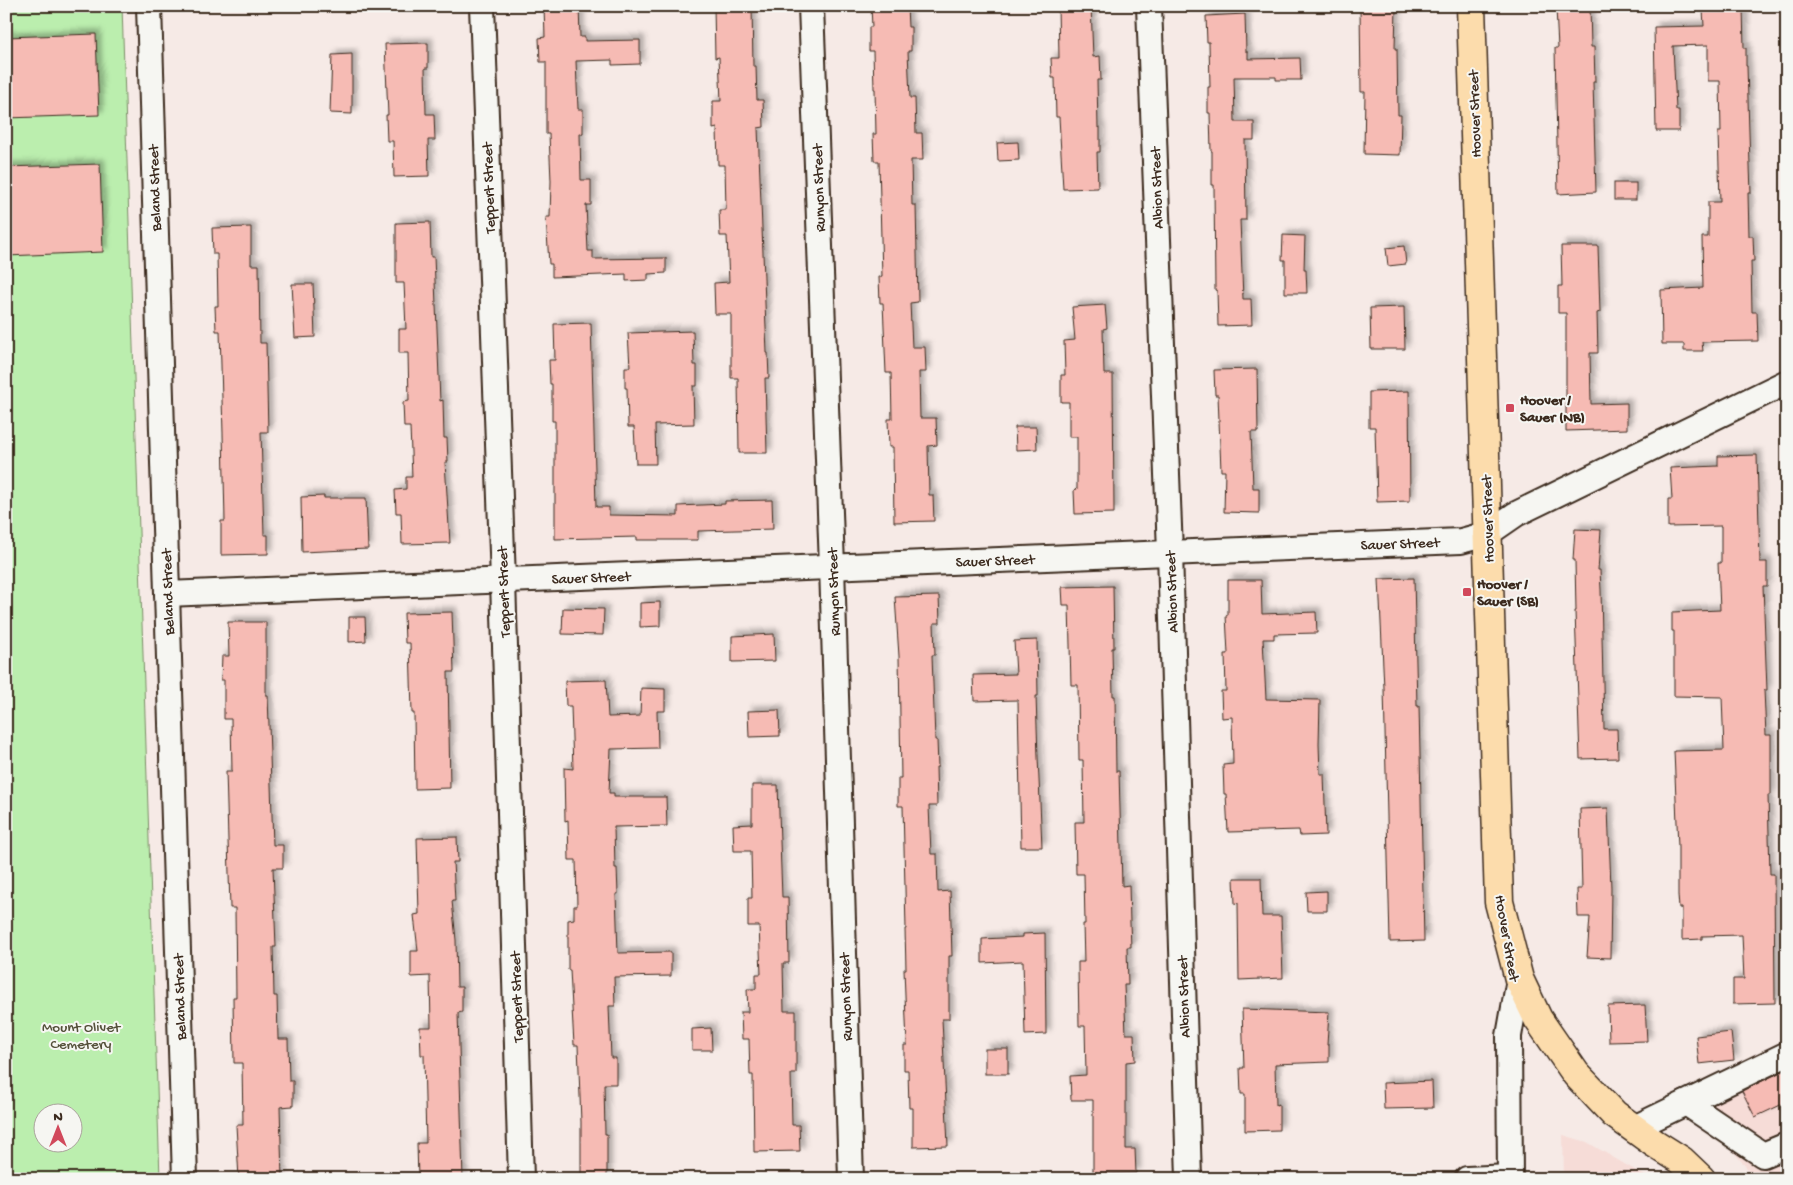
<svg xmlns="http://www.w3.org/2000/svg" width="1793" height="1185" font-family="'Gochi Hand',sans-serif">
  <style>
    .built { fill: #f6dcd7 }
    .green { fill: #bbeeae; stroke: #7b8c66; fill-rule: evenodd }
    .building { fill: #f6bbb4; stroke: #3b2a1e; filter: url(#shadow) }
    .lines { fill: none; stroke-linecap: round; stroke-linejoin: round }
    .minor-casing { stroke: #3b2a1e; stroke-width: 28 }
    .major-casing { stroke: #3b2a1e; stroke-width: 31 }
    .minor { stroke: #f6f6f2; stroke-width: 24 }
    .major { stroke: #fcdcac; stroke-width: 28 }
    .poi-dot { fill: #d1495b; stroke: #f6f6f2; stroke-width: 2 }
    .labels { text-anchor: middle; stroke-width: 4; stroke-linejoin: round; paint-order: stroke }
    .street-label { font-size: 15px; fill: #3b2a1e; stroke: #f6f6f2 }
    .poi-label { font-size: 15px; font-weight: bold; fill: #3b2a1e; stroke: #f6f6f2; text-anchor: start }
    .park-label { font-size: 15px; fill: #55513b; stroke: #f6f6f2 }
  </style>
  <defs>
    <filter id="shadow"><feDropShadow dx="4.5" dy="-4.5" stdDeviation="2.5" flood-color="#0004"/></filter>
  </defs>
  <rect width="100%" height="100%" fill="#f6eae6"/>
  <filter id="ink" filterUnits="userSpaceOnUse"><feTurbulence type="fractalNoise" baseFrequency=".02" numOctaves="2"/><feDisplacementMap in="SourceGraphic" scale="10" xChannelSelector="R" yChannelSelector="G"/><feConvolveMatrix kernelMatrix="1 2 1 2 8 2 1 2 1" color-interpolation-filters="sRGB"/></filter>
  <g filter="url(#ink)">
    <g class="built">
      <path d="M 1787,1067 L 1787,1173 L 1773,1179 L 1756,1179 L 1723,1139 L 1685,1114 Z"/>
      <path d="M 1563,1135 L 1587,1142 L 1650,1179 L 1564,1179 Z"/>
    </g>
    <path class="green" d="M 6,6 L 122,6 L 160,1179 L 6,1179 ZM 42,1112 L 72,1112 L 72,1142 L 42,1142 Z"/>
    <g class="building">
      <path d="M 579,6 L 580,37 L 585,37 L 585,41 L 640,40 L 640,64 L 612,65 L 612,60 L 576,61 L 578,109 L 583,109 L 583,134 L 580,134 L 581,180 L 591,180 L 591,205 L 586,205 L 588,251 L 593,251 L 593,259 L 666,258 L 666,273 L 648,274 L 648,280 L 626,281 L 626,274 L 552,277 L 552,264 L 549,264 L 546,217 L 550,217 L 551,181 L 549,134 L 546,134 L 546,62 L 540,62 L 539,38 L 545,37 L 544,7 Z"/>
      <path d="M 714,6 L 752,6 L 753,66 L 756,66 L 757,100 L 763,100 L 764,127 L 758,128 L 767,353 L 768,353 L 769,378 L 765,378 L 767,453 L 739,453 L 738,378 L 731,378 L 731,314 L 715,314 L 714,283 L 729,282 L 727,236 L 720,236 L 719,210 L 726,210 L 725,165 L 718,165 L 717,128 L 713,129 L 713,101 L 721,101 L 719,57 L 715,58 Z"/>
      <path d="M 871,6 L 907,6 L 908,27 L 911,27 L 911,51 L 908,51 L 910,98 L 915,98 L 916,133 L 922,133 L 923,160 L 911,160 L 912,205 L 916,205 L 918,302 L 910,303 L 912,347 L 925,347 L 926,372 L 919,372 L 920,418 L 936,418 L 937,445 L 928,446 L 929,495 L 933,495 L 934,521 L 894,522 L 893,447 L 889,447 L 888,419 L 892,419 L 891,373 L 886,373 L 883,303 L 880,303 L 879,277 L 882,277 L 879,161 L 874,161 L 873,134 L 876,134 L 875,89 L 874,89 L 873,51 L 869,51 L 869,27 L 872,27 Z"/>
      <path d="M 1058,6 L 1091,6 L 1093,57 L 1100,56 L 1101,80 L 1097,80 L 1098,128 L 1100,127 L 1100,152 L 1097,152 L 1098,188 L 1063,189 L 1059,117 L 1056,117 L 1055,78 L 1052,78 L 1051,58 L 1059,58 Z"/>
      <path d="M 1360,6 L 1396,6 L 1395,49 L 1397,49 L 1398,115 L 1401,115 L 1400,155 L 1364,154 L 1365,92 L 1361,92 Z"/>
      <path d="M 1590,7 L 1591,47 L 1594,47 L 1595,82 L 1593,82 L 1596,192 L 1558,194 L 1555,48 L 1558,48 L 1556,8 Z"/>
      <path d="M 1743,8 L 1744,48 L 1746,48 L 1746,66 L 1747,66 L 1750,166 L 1751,193 L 1748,193 L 1749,236 L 1753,236 L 1754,261 L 1751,261 L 1752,312 L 1757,312 L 1758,341 L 1702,342 L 1703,351 L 1684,351 L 1684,344 L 1662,344 L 1661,290 L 1703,288 L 1702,237 L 1708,237 L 1708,202 L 1720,202 L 1718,132 L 1721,132 L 1720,81 L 1708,81 L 1708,45 L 1673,46 L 1676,110 L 1679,110 L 1679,131 L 1656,131 L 1654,27 L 1704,26 L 1703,10 Z"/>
      <path d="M 1245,14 L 1246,52 L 1248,52 L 1248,59 L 1300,58 L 1301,80 L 1276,80 L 1276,77 L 1234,77 L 1235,122 L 1254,122 L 1254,140 L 1245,140 L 1246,220 L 1240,220 L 1243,299 L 1251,299 L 1252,325 L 1218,326 L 1217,290 L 1215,290 L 1214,185 L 1212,185 L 1212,151 L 1211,151 L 1210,113 L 1208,113 L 1208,87 L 1210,87 L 1209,42 L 1207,42 L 1206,16 Z"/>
      <path d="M 96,34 L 99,115 L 6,118 L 6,37 Z"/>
      <path d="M 428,43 L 428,68 L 425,68 L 426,114 L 434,114 L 435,140 L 428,140 L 429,176 L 394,177 L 393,141 L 387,141 L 386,115 L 388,115 L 385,44 Z"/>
      <path d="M 352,54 L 352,114 L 330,113 L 332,55 Z"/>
      <path d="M 1018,142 L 1019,160 L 998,161 L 997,143 Z"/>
      <path d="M 100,164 L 103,252 L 6,256 L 6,167 Z"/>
      <rect x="1614" y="183" width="22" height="17"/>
      <path d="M 430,222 L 431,257 L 434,257 L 440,401 L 443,400 L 444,438 L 447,438 L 448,462 L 445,462 L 450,543 L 402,544 L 401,513 L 396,513 L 395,490 L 406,489 L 406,477 L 412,477 L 410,427 L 404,427 L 403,402 L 409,401 L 408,353 L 399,353 L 399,329 L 406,329 L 404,283 L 396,283 L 396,223 Z"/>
      <path d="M 251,227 L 251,265 L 259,265 L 260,343 L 266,343 L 268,432 L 261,432 L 264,535 L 268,535 L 268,554 L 221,555 L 221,521 L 225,521 L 223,433 L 220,331 L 216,331 L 215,306 L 218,306 L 217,254 L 213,254 L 212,228 Z"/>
      <path d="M 1283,235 L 1305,236 L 1304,270 L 1306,270 L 1307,293 L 1285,293 L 1285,260 L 1282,260 Z"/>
      <path d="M 1404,246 L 1406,264 L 1388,266 L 1386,248 Z"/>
      <path d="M 1561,246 L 1598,246 L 1600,312 L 1597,313 L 1598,353 L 1590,353 L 1591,404 L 1627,403 L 1627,429 L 1566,431 L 1566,313 L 1558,313 L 1558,286 L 1562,286 Z"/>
      <path d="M 292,284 L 313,284 L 315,337 L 295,338 Z"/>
      <path d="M 1105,305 L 1107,328 L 1103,329 L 1104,374 L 1113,374 L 1114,513 L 1075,514 L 1074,490 L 1077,489 L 1077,437 L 1069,437 L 1069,402 L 1061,402 L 1061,375 L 1065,375 L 1064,341 L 1075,340 L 1072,307 Z"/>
      <path d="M 1404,307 L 1405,349 L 1371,349 L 1370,308 Z"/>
      <path d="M 591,323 L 596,507 L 609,507 L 609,515 L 678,516 L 678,506 L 725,504 L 725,501 L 772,500 L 773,529 L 698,531 L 698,540 L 637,540 L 637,537 L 555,539 L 555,421 L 552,421 L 552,384 L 550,384 L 549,360 L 555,360 L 554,324 Z"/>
      <path d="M 693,331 L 694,365 L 697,365 L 697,386 L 693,386 L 694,424 L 655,425 L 656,464 L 636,464 L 634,427 L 628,427 L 627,388 L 625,388 L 625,367 L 630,367 L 628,333 Z"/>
      <path d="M 1257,369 L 1258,432 L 1251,432 L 1253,488 L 1259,488 L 1259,513 L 1224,512 L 1225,471 L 1221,471 L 1218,395 L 1215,395 L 1214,370 Z"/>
      <path d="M 1409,391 L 1410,501 L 1377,502 L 1375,427 L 1369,427 L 1369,392 Z"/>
      <path d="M 1015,427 L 1036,427 L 1037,449 L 1016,450 Z"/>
      <path d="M 1757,455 L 1760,562 L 1767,562 L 1767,586 L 1763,586 L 1767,690 L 1764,690 L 1766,735 L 1771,735 L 1771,795 L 1768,795 L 1770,874 L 1774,874 L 1775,1003 L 1733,1004 L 1733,979 L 1744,979 L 1742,935 L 1702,936 L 1702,939 L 1682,940 L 1682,908 L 1679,908 L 1678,895 L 1678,847 L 1674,751 L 1724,750 L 1722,697 L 1674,696 L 1674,631 L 1672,631 L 1672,612 L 1720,610 L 1718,563 L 1721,563 L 1721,526 L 1668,527 L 1668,499 L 1672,499 L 1670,468 L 1718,466 L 1718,456 Z"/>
      <path d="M 324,496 L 324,498 L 366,498 L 368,549 L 302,552 L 301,497 Z"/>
      <path d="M 1575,529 L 1601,530 L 1598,570 L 1600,570 L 1601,590 L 1604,729 L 1617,729 L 1618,758 L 1580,759 L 1575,611 L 1576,611 L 1575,560 L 1573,560 Z"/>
      <path d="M 1414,578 L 1417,706 L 1419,706 L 1424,941 L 1390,942 L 1384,688 L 1379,579 Z"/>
      <path d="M 1228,580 L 1261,580 L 1262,614 L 1316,612 L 1317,633 L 1274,634 L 1274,639 L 1263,639 L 1266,699 L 1320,700 L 1319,744 L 1320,774 L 1324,774 L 1326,835 L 1300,836 L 1299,830 L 1228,832 L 1226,794 L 1224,794 L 1223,765 L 1233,764 L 1232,717 L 1222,718 L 1221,691 L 1226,691 L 1225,654 L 1228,654 L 1226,615 L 1228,615 Z"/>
      <path d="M 1113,586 L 1114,648 L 1112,648 L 1113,696 L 1115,696 L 1116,771 L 1119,771 L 1122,886 L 1129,885 L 1130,923 L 1131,947 L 1127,947 L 1128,985 L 1124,985 L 1126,1034 L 1134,1034 L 1135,1061 L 1126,1062 L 1126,1149 L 1135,1149 L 1136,1173 L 1093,1174 L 1093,1100 L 1071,1100 L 1070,1076 L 1086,1075 L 1085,1026 L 1079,1026 L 1078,967 L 1078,962 L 1084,962 L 1083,924 L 1085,924 L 1084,874 L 1076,874 L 1075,822 L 1084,822 L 1083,760 L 1079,760 L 1078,685 L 1071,685 L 1069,605 L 1063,605 L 1062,587 Z"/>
      <path d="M 939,596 L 940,623 L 934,623 L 935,655 L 932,655 L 935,740 L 937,740 L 938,767 L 936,767 L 937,806 L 929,806 L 931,854 L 937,854 L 938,892 L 950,891 L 952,956 L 949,956 L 949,1019 L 942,1019 L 948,1146 L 913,1147 L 913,1108 L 909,1108 L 908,1070 L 904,1070 L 904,1045 L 907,1045 L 904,969 L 906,969 L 905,929 L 906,929 L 903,806 L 898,806 L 898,778 L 901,778 L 899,656 L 895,597 Z"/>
      <path d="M 660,602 L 660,626 L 640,627 L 640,603 Z"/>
      <path d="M 563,608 L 604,609 L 603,635 L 562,634 Z"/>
      <path d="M 452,612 L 454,672 L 448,672 L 450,788 L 415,789 L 414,713 L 412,713 L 410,643 L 405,643 L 404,613 Z"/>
      <path d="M 349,617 L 365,617 L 366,641 L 349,642 Z"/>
      <path d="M 228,622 L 266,622 L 266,695 L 268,695 L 273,845 L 283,845 L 283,868 L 273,868 L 276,947 L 273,947 L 274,996 L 277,996 L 278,1039 L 288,1039 L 289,1081 L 293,1081 L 293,1106 L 280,1107 L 282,1179 L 239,1179 L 236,1125 L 243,1125 L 242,1063 L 234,1063 L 233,997 L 236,997 L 235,908 L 230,908 L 226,771 L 232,771 L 231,719 L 224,719 L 224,680 L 221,680 L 222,656 L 229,656 Z"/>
      <path d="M 774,634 L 775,661 L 732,662 L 732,636 Z"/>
      <path d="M 1037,640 L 1038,696 L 1036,696 L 1038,757 L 1042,847 L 1021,847 L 1018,700 L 974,701 L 973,675 L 1016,674 L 1014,641 Z"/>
      <path d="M 606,680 L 608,717 L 640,716 L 641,688 L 665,689 L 665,711 L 657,711 L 658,748 L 611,749 L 609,793 L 614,793 L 614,797 L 666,797 L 667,826 L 614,827 L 615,868 L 617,868 L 618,894 L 616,894 L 618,953 L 671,952 L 671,976 L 614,977 L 615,1006 L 609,1006 L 611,1058 L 616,1058 L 616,1084 L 604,1084 L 605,1134 L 607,1134 L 607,1179 L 581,1179 L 581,1122 L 578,1045 L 574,1045 L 570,970 L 568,970 L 568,920 L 574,919 L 574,906 L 577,906 L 576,860 L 569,860 L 568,820 L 565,821 L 564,768 L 573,769 L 571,706 L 566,706 L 565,681 Z"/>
      <path d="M 779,710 L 780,736 L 749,737 L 748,711 Z"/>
      <path d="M 752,785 L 778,785 L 782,897 L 788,897 L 789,963 L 783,963 L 784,1011 L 796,1011 L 796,1074 L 791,1074 L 792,1125 L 799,1125 L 800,1151 L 754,1152 L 753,1075 L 750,1075 L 749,1039 L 742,1039 L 741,1012 L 748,1012 L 747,989 L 756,989 L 756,974 L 761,974 L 759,926 L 748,926 L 748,898 L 752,898 L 751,851 L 734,851 L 733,825 L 752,824 Z"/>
      <path d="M 1608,808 L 1611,888 L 1610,958 L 1587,957 L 1590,917 L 1578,917 L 1577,889 L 1582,889 L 1580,809 Z"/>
      <path d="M 457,837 L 458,862 L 453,862 L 455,901 L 452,901 L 456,940 L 457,987 L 462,987 L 462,1012 L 458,1013 L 463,1179 L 418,1179 L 417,1143 L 426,1143 L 424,1055 L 421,1055 L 420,1027 L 431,1027 L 430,976 L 411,977 L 411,951 L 418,951 L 414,915 L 419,914 L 417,838 Z"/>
      <path d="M 1234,878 L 1261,878 L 1262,916 L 1281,916 L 1283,978 L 1239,980 L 1238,903 L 1235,904 Z"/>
      <path d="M 1327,891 L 1327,911 L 1307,911 L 1306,892 Z"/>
      <path d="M 1045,933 L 1046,1034 L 1025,1035 L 1023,961 L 982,963 L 982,939 L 1023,937 L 1023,934 Z"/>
      <path d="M 1645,1005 L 1647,1041 L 1609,1042 L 1608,1006 Z"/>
      <path d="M 1242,1009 L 1329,1012 L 1327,1045 L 1329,1045 L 1329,1062 L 1275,1064 L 1276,1105 L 1279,1104 L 1279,1130 L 1245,1131 L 1245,1094 L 1241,1094 L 1240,1068 L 1244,1068 Z"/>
      <path d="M 711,1028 L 712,1050 L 692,1050 L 692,1029 Z"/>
      <path d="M 1731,1032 L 1734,1060 L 1699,1064 L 1696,1036 Z"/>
      <rect x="985" y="1049" width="23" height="25"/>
      <path d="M 1787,1069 L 1787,1102 L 1755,1117 L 1742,1091 Z"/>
      <path d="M 1432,1081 L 1433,1108 L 1384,1109 L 1383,1083 Z"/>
    </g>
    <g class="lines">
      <g class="minor-casing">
        <g id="minor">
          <path d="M 149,6 L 185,1179"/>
          <path d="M 482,6 L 503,580 L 521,1179"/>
          <path d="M 811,6 L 832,566 L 851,1179"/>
          <path d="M 1149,6 L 1170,552 L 1189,1179"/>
          <path d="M 167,594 L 1461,541 L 1487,534 L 1516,514 L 1787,382"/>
          <path d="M 1686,1103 L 1763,1155 L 1787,1145"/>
          <path d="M 1634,1128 L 1787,1054"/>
          <path d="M 1467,1179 L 1510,1177"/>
          <path d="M 1510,1179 L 1509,1036 L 1519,979"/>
        </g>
      </g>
      <g class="major-casing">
        <path id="major" d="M 1471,6 L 1499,902 L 1519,979 L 1538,1019 L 1576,1074 L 1614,1114 L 1654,1143 L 1681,1160 L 1701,1179"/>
      </g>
      <use href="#minor" class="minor"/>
      <use href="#major" class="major"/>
    </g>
  </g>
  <g class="poi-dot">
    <rect x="1505" y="403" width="10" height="10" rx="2.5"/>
    <rect x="1462" y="587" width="10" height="10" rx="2.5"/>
  </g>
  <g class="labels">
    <g class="street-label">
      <text transform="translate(1474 114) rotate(-92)" y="5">Hoover Street</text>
      <text transform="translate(154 188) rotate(-92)" y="5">Beland Street</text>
      <text transform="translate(488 188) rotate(-92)" y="5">Teppert Street</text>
      <text transform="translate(818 188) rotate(-92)" y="5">Runyon Street</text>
      <text transform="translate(1156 188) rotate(-92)" y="5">Albion Street</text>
      <text transform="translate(1487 519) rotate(-92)" y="5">Hoover Street</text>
      <text transform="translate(1400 543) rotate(-2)" y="5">Sauer Street</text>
      <text transform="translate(995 560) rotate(-2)" y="5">Sauer Street</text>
      <text transform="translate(591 577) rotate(-2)" y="5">Sauer Street</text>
      <text transform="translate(167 592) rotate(-92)" y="5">Beland Street</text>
      <text transform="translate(503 592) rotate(-92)" y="5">Teppert Street</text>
      <text transform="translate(833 592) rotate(-92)" y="5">Runyon Street</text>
      <text transform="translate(1171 592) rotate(-92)" y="5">Albion Street</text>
      <text transform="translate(1508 938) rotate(80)" y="5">Hoover Street</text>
      <text transform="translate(179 997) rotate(-92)" y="5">Beland Street</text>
      <text transform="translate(516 997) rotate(-92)" y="5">Teppert Street</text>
      <text transform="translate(845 997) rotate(-92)" y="5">Runyon Street</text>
      <text transform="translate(1183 997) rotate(-92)" y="5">Albion Street</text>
    </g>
    <g class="poi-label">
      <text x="1520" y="404">Hoover /<tspan x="1520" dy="17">Sauer (NB)</tspan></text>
      <text x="1477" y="588">Hoover /<tspan x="1477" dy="17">Sauer (SB)</tspan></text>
    </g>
    <g class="park-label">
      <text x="81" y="1031">Mount Olivet<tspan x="81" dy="17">Cemetery</tspan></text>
    </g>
  </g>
  <rect width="1793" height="1185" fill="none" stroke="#f6f6f2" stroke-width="25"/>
  <rect x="12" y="12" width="1768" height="1160" fill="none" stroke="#3b2a1e" stroke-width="2" filter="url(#ink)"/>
  <g transform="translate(58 1128)"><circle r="24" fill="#f6f6f2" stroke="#aba49d"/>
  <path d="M0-4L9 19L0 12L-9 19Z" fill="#d1495b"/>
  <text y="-8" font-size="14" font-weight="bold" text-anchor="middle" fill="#3b2a1e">N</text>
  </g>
</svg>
